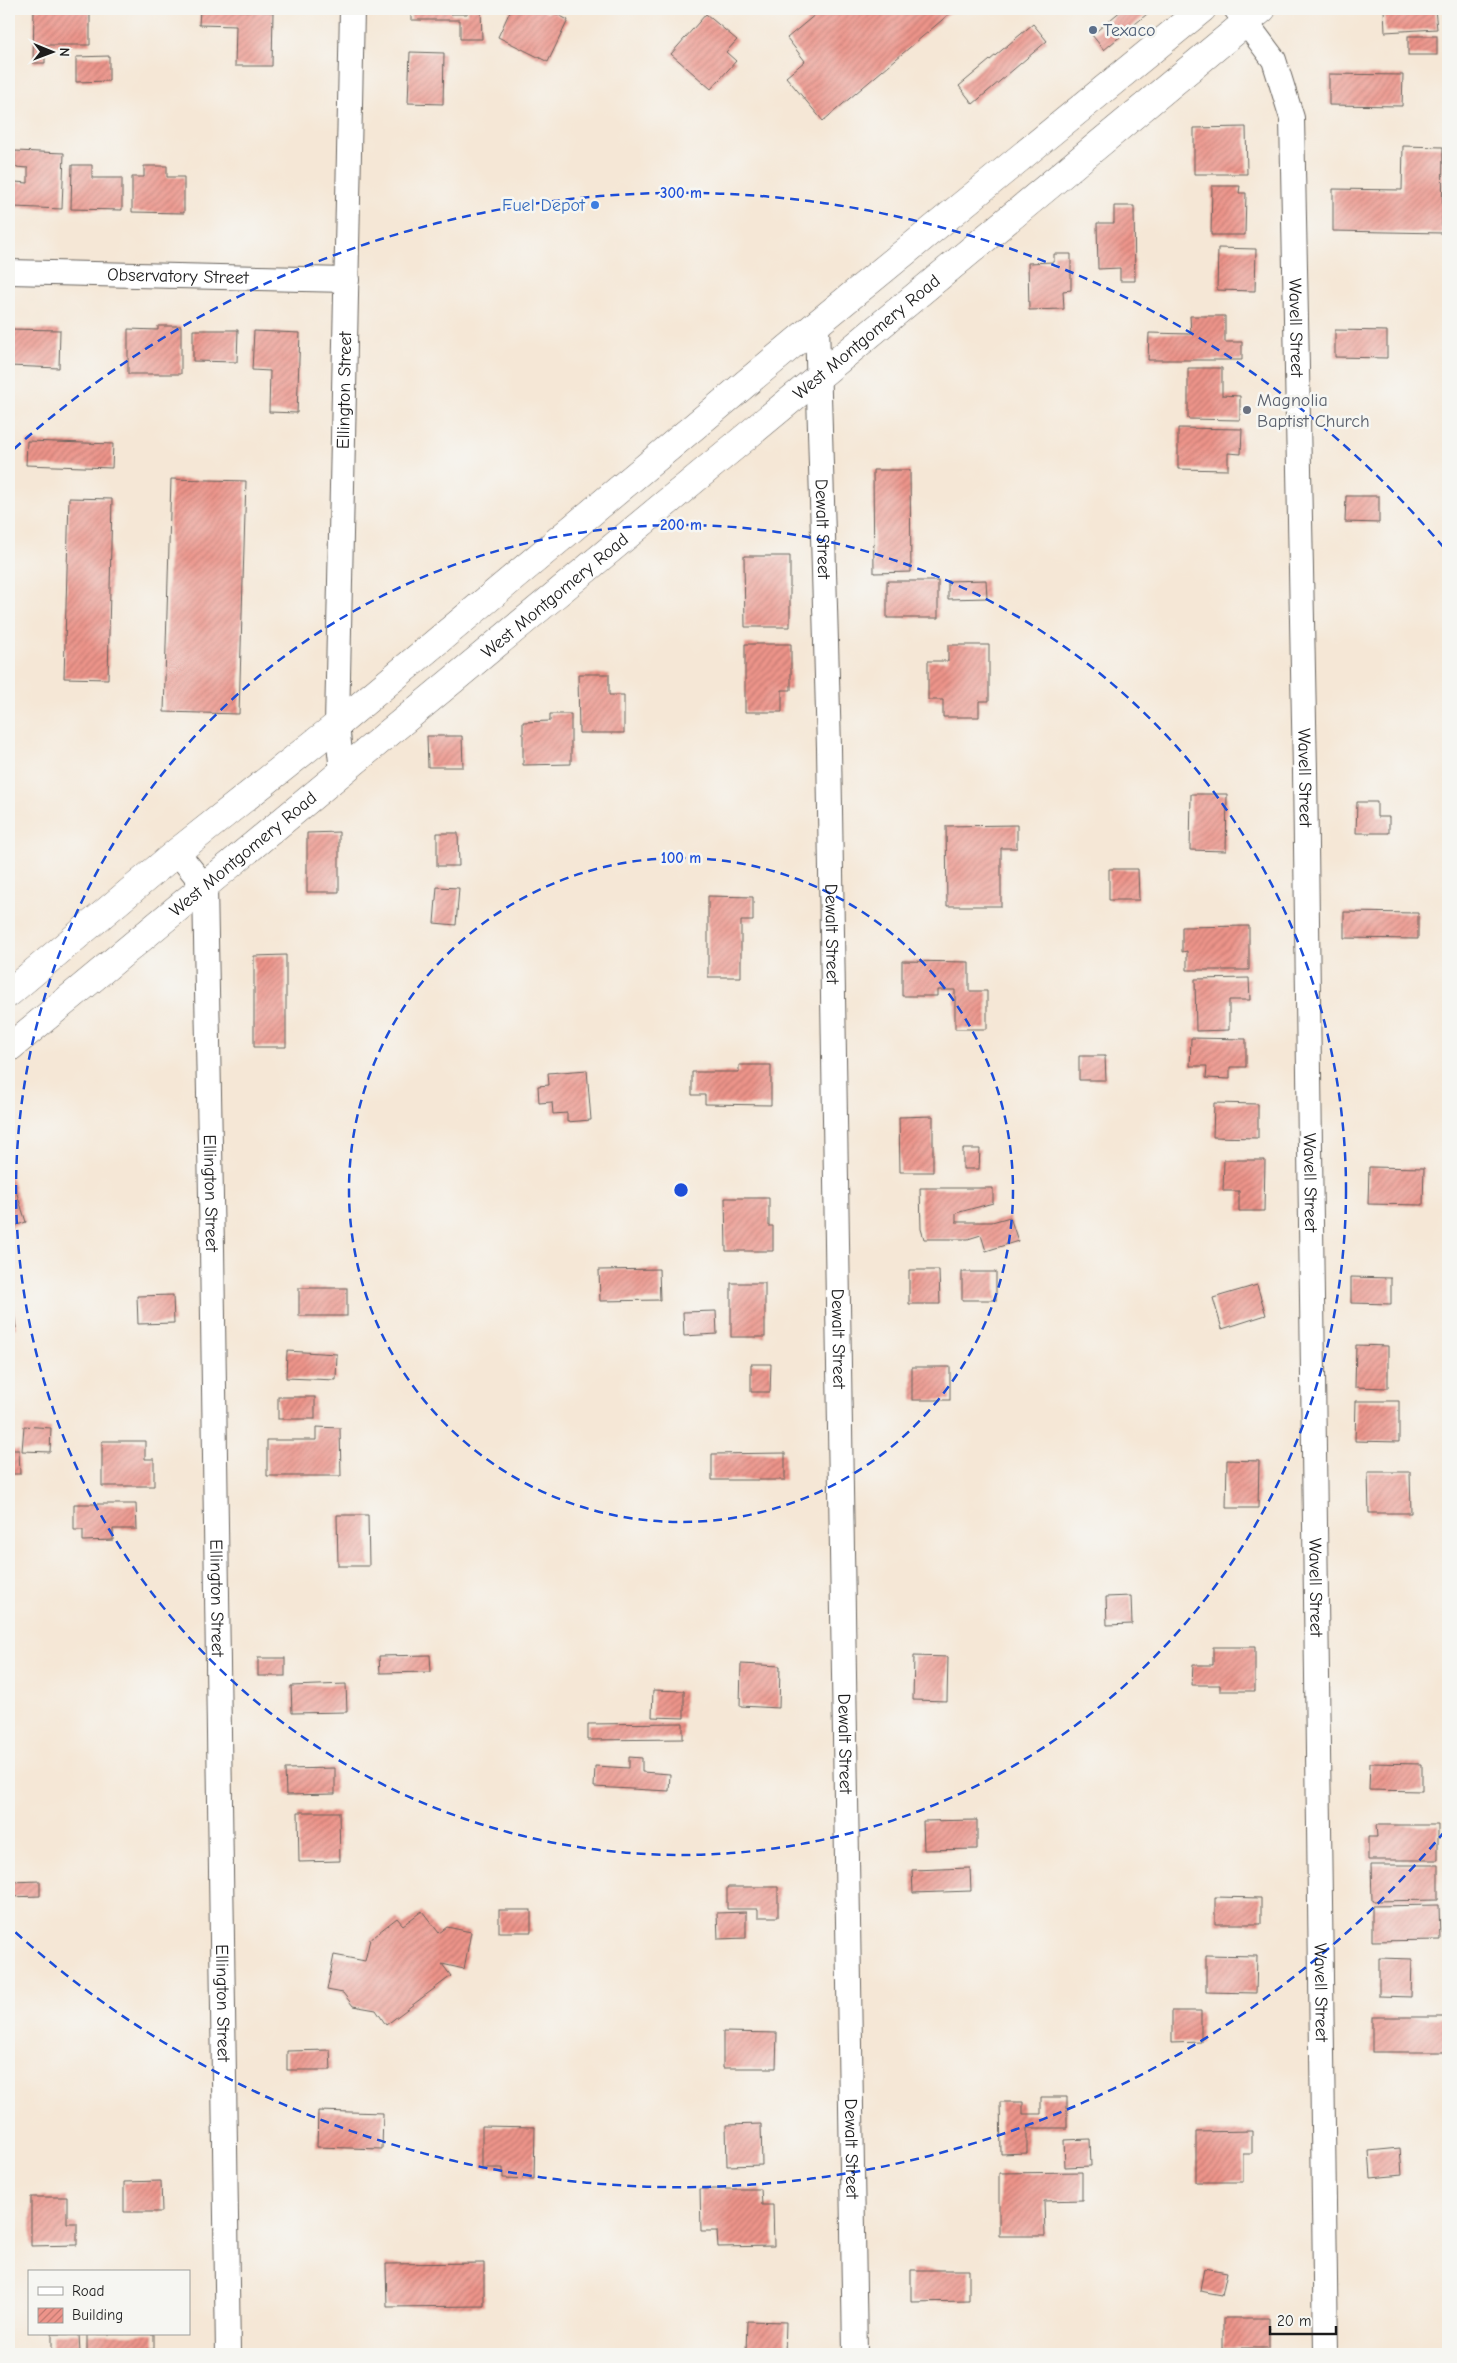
<svg xmlns="http://www.w3.org/2000/svg" width="1457" height="2363" font-family="'Comic Neue',sans-serif">
  <style>
    .building { fill: url(#building-hatch) }
    .lines { fill: none; stroke-linecap: round; stroke-linejoin: round }
    .minor-casing { stroke: #68635d; stroke-width: 26 }
    .major-casing { stroke: #68635d; stroke-width: 29 }
    .minor { stroke: #fff; stroke-width: 24 }
    .major { stroke: #fff; stroke-width: 28 }
    .ring { fill: none; stroke: #1d4ed8; stroke-width: 2.5; stroke-dasharray: 9 6 }
    .service-dot { fill: #5c6f8a; stroke: #f6f6f2; stroke-width: 2 }
    .shop-dot { fill: #3f7fe0; stroke: #f6f6f2; stroke-width: 2 }
    .worship-dot { fill: #6b7280; stroke: #f6f6f2; stroke-width: 2 }
    .labels { text-anchor: middle; stroke-width: 5; stroke-linejoin: round; paint-order: stroke }
    .service-label { font-size: 18px; fill: #4e5e75; stroke: #f6f6f2; text-anchor: start }
    .shop-label { font-size: 18px; fill: #366cbe; stroke: #f6f6f2; text-anchor: end }
    .street-label { font-size: 18px; fill: #1c1c1c; stroke: #f6f6f2 }
    .worship-label { font-size: 18px; fill: #5b616d; stroke: #f6f6f2; text-anchor: start }
    .centre { fill: #1d4ed8; stroke: #f6f6f2; stroke-width: 2.5 }
    .ring-label { font-size: 15px; text-anchor: middle; font-weight: bold; fill: #1d4ed8; stroke: #f6f6f2; stroke-width: 5; stroke-linejoin: round; paint-order: stroke }
  </style>
  <defs>
    <pattern id="building-hatch" width="6" height="6" patternUnits="userSpaceOnUse" patternTransform="scale(1.25)"><rect width="6" height="6" fill="#ed948a"/><path d="M-1 1l2-2M0 6l6-6M5 7l2-2" fill="none" stroke="#bf7870"/></pattern>
  </defs>
  <rect width="100%" height="100%" fill="#f6f6f2"/>
  <filter id="ink" filterUnits="userSpaceOnUse"><feTurbulence type="fractalNoise" baseFrequency=".02" numOctaves="2"/><feDisplacementMap in="SourceGraphic" scale="10" xChannelSelector="R" yChannelSelector="G"/><feConvolveMatrix kernelMatrix="1 2 1 2 8 2 1 2 1" color-interpolation-filters="sRGB"/></filter>
  <filter id="wash" filterUnits="userSpaceOnUse"><feTurbulence type="fractalNoise" baseFrequency=".0096" numOctaves="4" result="noise"/><feDisplacementMap in="SourceGraphic" scale="20" xChannelSelector="R" yChannelSelector="G"/><feGaussianBlur stdDeviation="1.12" result="paint"/><feColorMatrix in="noise" values="0 0 0 0 0 0 0 0 0 0 0 0 0 0 0 0 0 1.4 0 .05"/><feComposite in="paint" operator="in"/></filter>
  <g filter="url(#wash)">
    <rect width="100%" height="100%" fill="#f5e7d6"/>
    <g id="blocks">
      <g class="building">
        <path d="M 34,9 L 90,9 L 90,45 L 45,45 L 45,63 L 33,63 Z"/>
        <path d="M 200,9 L 273,12 L 272,66 L 235,66 L 236,26 L 199,25 Z"/>
        <path d="M 411,9 L 451,9 L 451,14 L 467,14 L 467,9 L 481,9 L 482,39 L 460,39 L 460,20 L 411,20 Z"/>
        <path d="M 511,9 L 540,9 L 548,13 L 549,10 L 568,20 L 548,62 L 498,37 Z"/>
        <path d="M 822,9 L 955,9 L 823,121 L 786,77 L 805,61 L 787,38 Z"/>
        <path d="M 1123,9 L 1153,9 L 1104,50 L 1092,35 Z"/>
        <path d="M 1384,9 L 1435,9 L 1437,29 L 1385,32 Z"/>
        <path d="M 706,14 L 737,40 L 726,52 L 736,61 L 711,89 L 671,54 Z"/>
        <path d="M 1033,24 L 1047,41 L 973,104 L 959,86 Z"/>
        <rect x="1408" y="36" width="29" height="19"/>
        <path d="M 410,52 L 444,53 L 443,104 L 408,103 Z"/>
        <path d="M 109,56 L 109,81 L 76,82 L 76,57 Z"/>
        <path d="M 1329,74 L 1403,75 L 1402,106 L 1329,105 Z"/>
        <path d="M 1246,127 L 1247,174 L 1194,174 L 1194,128 Z"/>
        <path d="M 1403,146 L 1443,147 L 1442,233 L 1333,231 L 1333,189 L 1402,190 Z"/>
        <path d="M 15,151 L 64,153 L 62,209 L 14,207 L 15,182 L 28,183 L 28,168 L 15,167 Z"/>
        <path d="M 72,165 L 92,165 L 92,178 L 122,178 L 122,210 L 71,209 Z"/>
        <path d="M 144,166 L 167,166 L 167,177 L 184,177 L 184,213 L 132,212 L 132,177 L 144,177 Z"/>
        <path d="M 1212,186 L 1240,186 L 1239,193 L 1246,193 L 1245,235 L 1211,235 Z"/>
        <path d="M 1114,206 L 1134,206 L 1135,281 L 1120,281 L 1120,268 L 1098,269 L 1097,223 L 1114,223 Z"/>
        <path d="M 1218,248 L 1256,249 L 1255,291 L 1217,290 Z"/>
        <path d="M 1054,254 L 1071,254 L 1071,290 L 1063,291 L 1064,309 L 1029,310 L 1028,263 L 1054,262 Z"/>
        <path d="M 1190,316 L 1225,316 L 1225,342 L 1242,342 L 1242,360 L 1148,360 L 1149,333 L 1191,334 Z"/>
        <path d="M 158,326 L 181,326 L 181,374 L 128,374 L 128,329 L 158,330 Z"/>
        <path d="M 9,329 L 60,330 L 59,368 L 9,366 Z"/>
        <path d="M 193,330 L 238,330 L 237,362 L 193,361 Z"/>
        <path d="M 1335,330 L 1387,331 L 1387,358 L 1335,357 Z"/>
        <path d="M 254,331 L 300,333 L 297,413 L 269,412 L 270,371 L 252,370 Z"/>
        <path d="M 1188,368 L 1222,368 L 1222,395 L 1240,396 L 1240,420 L 1188,419 Z"/>
        <path d="M 1178,428 L 1242,429 L 1241,454 L 1228,453 L 1228,470 L 1178,469 Z"/>
        <path d="M 27,441 L 113,444 L 112,468 L 26,465 Z"/>
        <path d="M 873,470 L 910,470 L 911,572 L 874,573 Z"/>
        <path d="M 171,479 L 246,481 L 239,714 L 164,712 Z"/>
        <path d="M 1346,496 L 1379,496 L 1379,523 L 1345,522 Z"/>
        <path d="M 69,498 L 112,499 L 108,679 L 64,678 Z"/>
        <path d="M 744,556 L 790,556 L 790,627 L 745,627 Z"/>
        <path d="M 986,580 L 987,598 L 948,599 L 948,581 Z"/>
        <rect x="887" y="581" width="51" height="37"/>
        <path d="M 745,644 L 791,644 L 791,690 L 782,690 L 782,712 L 745,712 Z"/>
        <path d="M 948,645 L 989,645 L 989,701 L 979,701 L 979,717 L 943,717 L 943,700 L 928,700 L 928,661 L 948,661 Z"/>
        <path d="M 578,674 L 609,674 L 609,695 L 624,695 L 624,733 L 579,733 Z"/>
        <path d="M 550,714 L 571,714 L 571,764 L 523,765 L 523,722 L 550,721 Z"/>
        <path d="M 427,736 L 462,736 L 463,767 L 428,767 Z"/>
        <path d="M 1191,794 L 1227,794 L 1226,851 L 1190,850 Z"/>
        <path d="M 1357,802 L 1377,802 L 1377,817 L 1389,817 L 1389,833 L 1356,833 Z"/>
        <path d="M 1017,825 L 1017,848 L 1001,848 L 1001,906 L 947,906 L 946,826 Z"/>
        <path d="M 339,832 L 339,892 L 307,892 L 307,833 Z"/>
        <path d="M 437,833 L 458,833 L 459,866 L 437,866 Z"/>
        <path d="M 1109,869 L 1138,869 L 1139,900 L 1109,900 Z"/>
        <path d="M 437,887 L 459,888 L 456,925 L 434,923 Z"/>
        <path d="M 708,896 L 753,897 L 753,921 L 741,921 L 741,977 L 708,977 Z"/>
        <path d="M 1344,912 L 1418,913 L 1418,939 L 1344,938 Z"/>
        <path d="M 1249,926 L 1249,970 L 1187,970 L 1187,951 L 1182,952 L 1182,927 Z"/>
        <path d="M 286,955 L 286,1047 L 254,1047 L 254,956 Z"/>
        <path d="M 902,961 L 969,962 L 969,991 L 987,991 L 987,1029 L 955,1029 L 955,990 L 937,990 L 937,996 L 902,996 Z"/>
        <path d="M 1249,978 L 1250,1000 L 1229,1000 L 1229,1030 L 1196,1031 L 1195,979 Z"/>
        <path d="M 1191,1038 L 1246,1039 L 1246,1067 L 1230,1067 L 1230,1079 L 1206,1078 L 1207,1066 L 1190,1066 Z"/>
        <path d="M 1079,1056 L 1105,1056 L 1106,1080 L 1079,1080 Z"/>
        <path d="M 739,1065 L 771,1065 L 771,1105 L 705,1104 L 705,1095 L 692,1095 L 692,1072 L 739,1072 Z"/>
        <path d="M 587,1070 L 591,1120 L 567,1122 L 567,1113 L 553,1114 L 552,1102 L 539,1103 L 538,1086 L 549,1085 L 548,1073 Z"/>
        <path d="M 1214,1103 L 1258,1104 L 1258,1138 L 1213,1137 Z"/>
        <path d="M 933,1116 L 933,1172 L 900,1172 L 899,1117 Z"/>
        <path d="M 963,1149 L 980,1149 L 979,1169 L 963,1169 Z"/>
        <path d="M 1224,1160 L 1265,1160 L 1264,1211 L 1239,1211 L 1239,1191 L 1223,1191 Z"/>
        <path d="M 1369,1167 L 1424,1168 L 1423,1205 L 1368,1204 Z"/>
        <path d="M 9,1169 L 26,1222 L 9,1228 Z"/>
        <path d="M 920,1188 L 993,1188 L 993,1203 L 956,1213 L 956,1222 L 992,1222 L 1010,1217 L 1018,1241 L 986,1251 L 981,1235 L 968,1239 L 924,1239 L 921,1229 Z"/>
        <path d="M 725,1198 L 769,1198 L 769,1226 L 773,1226 L 773,1251 L 726,1251 Z"/>
        <path d="M 659,1269 L 660,1300 L 600,1301 L 599,1270 Z"/>
        <path d="M 909,1270 L 939,1270 L 940,1304 L 909,1304 Z"/>
        <rect x="962" y="1272" width="34" height="28"/>
        <path d="M 9,1277 L 16,1328 L 9,1329 Z"/>
        <path d="M 1351,1277 L 1391,1278 L 1391,1304 L 1351,1303 Z"/>
        <rect x="731" y="1283" width="34" height="54"/>
        <path d="M 1257,1285 L 1266,1315 L 1222,1329 L 1213,1298 Z"/>
        <rect x="299" y="1288" width="48" height="28"/>
        <path d="M 173,1295 L 174,1323 L 138,1324 L 137,1296 Z"/>
        <path d="M 716,1311 L 717,1334 L 684,1336 L 683,1312 Z"/>
        <path d="M 1356,1345 L 1388,1346 L 1388,1388 L 1355,1387 Z"/>
        <path d="M 287,1351 L 337,1354 L 336,1380 L 286,1378 Z"/>
        <path d="M 751,1364 L 771,1364 L 770,1392 L 751,1392 Z"/>
        <rect x="912" y="1367" width="38" height="33"/>
        <rect x="278" y="1397" width="37" height="22"/>
        <path d="M 1356,1401 L 1399,1401 L 1399,1442 L 1355,1441 Z"/>
        <path d="M 24,1426 L 51,1428 L 50,1452 L 22,1451 Z"/>
        <path d="M 316,1427 L 340,1428 L 341,1476 L 267,1476 L 267,1440 L 316,1440 Z"/>
        <path d="M 102,1441 L 145,1441 L 145,1459 L 154,1459 L 154,1486 L 102,1486 Z"/>
        <path d="M 9,1450 L 19,1450 L 20,1474 L 9,1474 Z"/>
        <path d="M 785,1453 L 785,1480 L 712,1480 L 712,1454 Z"/>
        <path d="M 1227,1460 L 1259,1461 L 1258,1508 L 1226,1508 Z"/>
        <path d="M 1368,1472 L 1410,1472 L 1411,1513 L 1369,1513 Z"/>
        <path d="M 74,1504 L 136,1504 L 137,1529 L 113,1529 L 113,1540 L 83,1541 L 83,1530 L 74,1530 Z"/>
        <path d="M 337,1515 L 368,1515 L 369,1566 L 338,1566 Z"/>
        <path d="M 1131,1596 L 1132,1624 L 1107,1625 L 1106,1597 Z"/>
        <path d="M 1213,1647 L 1255,1647 L 1255,1691 L 1220,1691 L 1220,1685 L 1192,1685 L 1193,1665 L 1213,1665 Z"/>
        <path d="M 430,1655 L 431,1672 L 380,1673 L 379,1656 Z"/>
        <path d="M 914,1656 L 948,1657 L 947,1701 L 913,1700 Z"/>
        <rect x="258" y="1658" width="27" height="18"/>
        <path d="M 741,1664 L 780,1666 L 779,1708 L 740,1706 Z"/>
        <path d="M 346,1684 L 347,1712 L 292,1713 L 291,1686 Z"/>
        <path d="M 653,1690 L 684,1691 L 684,1718 L 652,1717 Z"/>
        <path d="M 683,1723 L 683,1739 L 588,1740 L 588,1724 Z"/>
        <path d="M 629,1757 L 642,1758 L 642,1772 L 670,1774 L 669,1791 L 594,1787 L 595,1766 L 629,1768 Z"/>
        <path d="M 1370,1763 L 1422,1764 L 1422,1791 L 1369,1790 Z"/>
        <path d="M 335,1768 L 335,1794 L 286,1795 L 285,1769 Z"/>
        <path d="M 298,1812 L 339,1812 L 340,1861 L 299,1862 Z"/>
        <path d="M 977,1820 L 977,1849 L 924,1850 L 923,1821 Z"/>
        <path d="M 1376,1825 L 1438,1825 L 1438,1860 L 1368,1860 L 1368,1837 L 1377,1837 Z"/>
        <path d="M 1371,1865 L 1438,1865 L 1438,1900 L 1372,1901 Z"/>
        <path d="M 970,1868 L 971,1891 L 913,1893 L 912,1870 Z"/>
        <path d="M 40,1881 L 40,1896 L 9,1897 L 9,1882 Z"/>
        <path d="M 727,1887 L 778,1887 L 778,1917 L 758,1917 L 758,1909 L 727,1909 Z"/>
        <path d="M 1215,1897 L 1261,1898 L 1261,1924 L 1215,1924 Z"/>
        <path d="M 1439,1905 L 1440,1940 L 1372,1941 L 1372,1906 Z"/>
        <rect x="499" y="1910" width="32" height="22"/>
        <path d="M 422,1911 L 439,1933 L 447,1927 L 471,1932 L 464,1969 L 442,1964 L 451,1976 L 386,2025 L 376,2010 L 353,2006 L 343,1993 L 327,1990 L 334,1955 L 365,1961 L 370,1939 L 397,1918 L 403,1925 Z"/>
        <path d="M 746,1912 L 746,1938 L 718,1939 L 717,1913 Z"/>
        <path d="M 1206,1955 L 1257,1956 L 1256,1993 L 1206,1992 Z"/>
        <path d="M 1379,1958 L 1412,1959 L 1411,1997 L 1379,1996 Z"/>
        <path d="M 1172,2011 L 1201,2011 L 1201,2042 L 1172,2043 Z"/>
        <rect x="1372" y="2017" width="76" height="35"/>
        <path d="M 723,2032 L 777,2033 L 776,2068 L 723,2068 Z"/>
        <path d="M 330,2050 L 331,2070 L 287,2070 L 287,2051 Z"/>
        <path d="M 1041,2097 L 1067,2097 L 1067,2128 L 1027,2128 L 1027,2153 L 1001,2154 L 1000,2102 L 1023,2102 L 1023,2114 L 1041,2114 Z"/>
        <path d="M 318,2111 L 383,2113 L 382,2149 L 317,2147 Z"/>
        <path d="M 761,2124 L 762,2165 L 727,2166 L 726,2125 Z"/>
        <path d="M 482,2126 L 535,2127 L 534,2179 L 503,2178 L 503,2168 L 482,2168 Z"/>
        <path d="M 1252,2131 L 1252,2154 L 1243,2154 L 1243,2182 L 1196,2182 L 1196,2132 Z"/>
        <path d="M 1090,2139 L 1091,2166 L 1065,2167 L 1064,2140 Z"/>
        <path d="M 1400,2148 L 1402,2175 L 1371,2178 L 1369,2151 Z"/>
        <path d="M 1082,2172 L 1082,2200 L 1044,2201 L 1045,2236 L 999,2236 L 999,2173 Z"/>
        <path d="M 161,2181 L 162,2212 L 124,2212 L 124,2182 Z"/>
        <path d="M 700,2189 L 761,2189 L 762,2205 L 773,2205 L 774,2246 L 718,2247 L 717,2231 L 701,2231 Z"/>
        <path d="M 31,2197 L 67,2197 L 67,2223 L 77,2223 L 77,2245 L 31,2246 Z"/>
        <path d="M 484,2263 L 484,2306 L 387,2307 L 386,2264 Z"/>
        <path d="M 1204,2268 L 1227,2272 L 1222,2295 L 1200,2291 Z"/>
        <path d="M 911,2270 L 969,2270 L 969,2301 L 911,2302 Z"/>
        <rect x="1223" y="2318" width="46" height="30"/>
        <path d="M 747,2321 L 786,2322 L 785,2354 L 733,2354 L 733,2352 L 746,2352 Z"/>
        <path d="M 52,2334 L 79,2334 L 80,2354 L 52,2354 Z"/>
        <path d="M 87,2334 L 154,2334 L 154,2349 L 87,2352 Z"/>
      </g>
    </g>
  </g>
  <g filter="url(#ink)">
    <use href="#blocks" fill-opacity="0" stroke="#68635d" stroke-width="1"/>
    <g class="lines">
      <g class="minor-casing">
        <g id="minor">
          <path id="s1" d="M 1236,9 L 1274,60 L 1292,118 L 1305,771 L 1326,2354"/>
          <path id="s2" d="M 9,272 L 347,280"/>
          <path id="s3" d="M 817,324 L 829,748 L 855,2354"/>
          <path id="s4" d="M 342,771 L 337,725 L 352,9"/>
          <path id="s5" d="M 177,852 L 205,887 L 212,1249 L 228,2354"/>
        </g>
      </g>
      <g class="major-casing">
        <g id="major">
          <path d="M 9,993 L 177,852 L 337,725 L 817,324 L 1202,9"/>
          <path id="s6" d="M 9,1048 L 1262,9"/>
        </g>
      </g>
      <use href="#minor" class="minor"/>
      <use href="#major" class="major"/>
    </g>
  </g>
  <g class="ring">
    <circle cx="681" cy="1190" r="332"/>
    <circle cx="681" cy="1190" r="665"/>
    <path d="M1445 1831A997 997 0 0 1 14 1931M14 449A997 997 0 0 1 1445 549"/>
  </g>
  <circle class="service-dot" cx="1093" cy="30" r="5"/>
  <circle class="shop-dot" cx="595" cy="205" r="5"/>
  <circle class="worship-dot" cx="1247" cy="410" r="5"/>
  <g class="labels">
    <g class="service-label">
      <text x="1103" y="36">Texaco</text>
    </g>
    <g class="shop-label">
      <text x="585" y="211">Fuel Depot</text>
    </g>
    <g class="street-label">
      <text dy="6" stroke="none"><textPath href="#s2" startOffset="169">Observatory Street</textPath></text>
      <text dy="6" stroke="none"><textPath href="#s1" startOffset="334">Wavell Street</textPath></text>
      <text dy="6" stroke="none"><textPath href="#s6" startOffset="1114">West Montgomery Road</textPath></text>
      <text dy="6" stroke="none"><textPath href="#s4" startOffset="381">Ellington Street</textPath></text>
      <text dy="6" stroke="none"><textPath href="#s3" startOffset="205">Dewalt Street</textPath></text>
      <text dy="6" stroke="none"><textPath href="#s6" startOffset="709">West Montgomery Road</textPath></text>
      <text dy="6" stroke="none"><textPath href="#s1" startOffset="784">Wavell Street</textPath></text>
      <text dy="6" stroke="none"><textPath href="#s6" startOffset="304">West Montgomery Road</textPath></text>
      <text dy="6" stroke="none"><textPath href="#s3" startOffset="610">Dewalt Street</textPath></text>
      <text dy="6" stroke="none"><textPath href="#s1" startOffset="1189">Wavell Street</textPath></text>
      <text dy="6" stroke="none"><textPath href="#s5" startOffset="351">Ellington Street</textPath></text>
      <text dy="6" stroke="none"><textPath href="#s3" startOffset="1015">Dewalt Street</textPath></text>
      <text dy="6" stroke="none"><textPath href="#s1" startOffset="1594">Wavell Street</textPath></text>
      <text dy="6" stroke="none"><textPath href="#s5" startOffset="756">Ellington Street</textPath></text>
      <text dy="6" stroke="none"><textPath href="#s3" startOffset="1420">Dewalt Street</textPath></text>
      <text dy="6" stroke="none"><textPath href="#s1" startOffset="1999">Wavell Street</textPath></text>
      <text dy="6" stroke="none"><textPath href="#s5" startOffset="1161">Ellington Street</textPath></text>
      <text dy="6" stroke="none"><textPath href="#s3" startOffset="1825">Dewalt Street</textPath></text>
    </g>
    <g class="worship-label">
      <text x="1257" y="406">Magnolia<tspan x="1257" dy="21">Baptist Church</tspan></text>
    </g>
  </g>
  <circle cx="681" cy="1190" r="8" class="centre"/>
  <g class="ring-label">
    <text x="681" y="198">300 m</text>
    <text x="681" y="530">200 m</text>
    <text x="681" y="863">100 m</text>
  </g>
  <rect width="1457" height="2363" fill="none" stroke="#f6f6f2" stroke-width="30"/>
  <rect x="28" y="2270" width="162" height="65" fill="#f6f6f2" stroke="#9f9f9c"/>
  <rect x="38" y="2287" width="25" height="8" fill="#ffffff" stroke="#9f9f9c"/>
  <text x="72" y="2296" font-size="15" fill="#1c1c1c">Road</text>
  <rect x="38" y="2308" width="25" height="15" fill="url(#building-hatch)" stroke="#9f9f9c"/>
  <text x="72" y="2320" font-size="15" fill="#1c1c1c">Building</text>
  <g transform="translate(52 52) rotate(91)" stroke="#f6f6f2" stroke-width="4" paint-order="stroke">
  <path d="M0-4L9 19L0 12L-9 19Z" fill="#1c1c1c"/>
  <text y="-8" font-size="14" font-weight="bold" text-anchor="middle" fill="#1c1c1c">N</text>
  </g>
  <path d="M1270 2326v8h66v-8" fill="none" stroke="#1c1c1c" stroke-width="2.5"/>
  <text x="1277" y="2326" font-size="15" fill="#1c1c1c" stroke="#f6f6f2" stroke-width="4" paint-order="stroke">20 m</text>
</svg>
